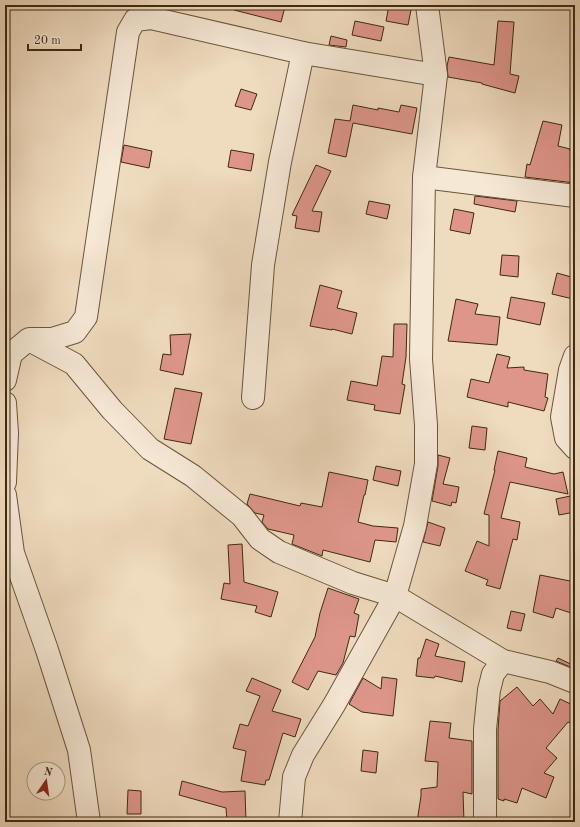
<svg xmlns="http://www.w3.org/2000/svg" width="580" height="827" font-family="'Old Standard TT',serif">
  <style>
    .building { fill: #de968b; stroke: #3d2a10 }
    .lines { fill: none; stroke-linecap: round; stroke-linejoin: round }
    .minor-casing { stroke: #6a563c; stroke-width: 24 }
    .minor { stroke: #f5e8d5; stroke-width: 22 }
  </style>
  <rect width="100%" height="100%" fill="#efdbbe"/>
  <filter id="stains"><feTurbulence type="fractalNoise" baseFrequency=".005" numOctaves="4"/><feColorMatrix values="0 0 0 0 .2 0 0 0 0 .09 0 0 0 0 .02 0 0 0 .5 -.17"/></filter>
  <radialGradient id="worn" r=".72"><stop offset=".6" stop-color="#630" stop-opacity="0"/><stop offset="1" stop-color="#630" stop-opacity=".3"/></radialGradient>
  <g class="building">
    <path d="M 234,5 L 276,5 L 285,7 L 281,22 L 234,10 Z"/>
    <path d="M 389,5 L 412,5 L 408,25 L 386,21 Z"/>
    <path d="M 355,21 L 384,27 L 381,41 L 352,35 Z"/>
    <path d="M 498,21 L 514,22 L 510,74 L 519,76 L 515,93 L 482,84 L 482,83 L 448,77 L 447,66 L 449,57 L 494,65 Z"/>
    <path d="M 331,36 L 347,40 L 346,47 L 329,45 Z"/>
    <path d="M 241,89 L 257,94 L 251,110 L 235,106 Z"/>
    <path d="M 353,105 L 378,110 L 378,108 L 399,112 L 401,105 L 417,108 L 412,134 L 353,123 L 346,157 L 328,153 L 335,119 L 350,121 Z"/>
    <path d="M 543,121 L 562,125 L 558,146 L 570,149 L 569,150 L 575,152 L 575,183 L 525,177 L 527,164 L 530,165 Z"/>
    <path d="M 124,145 L 152,151 L 149,168 L 121,162 Z"/>
    <path d="M 231,150 L 254,154 L 251,171 L 228,167 Z"/>
    <path d="M 316,165 L 331,171 L 312,211 L 322,212 L 319,232 L 295,228 L 297,216 L 292,215 Z"/>
    <path d="M 475,196 L 517,201 L 515,212 L 474,204 Z"/>
    <path d="M 369,201 L 390,205 L 387,219 L 366,214 Z"/>
    <path d="M 454,209 L 474,213 L 470,234 L 450,230 Z"/>
    <path d="M 502,255 L 519,256 L 518,277 L 500,275 Z"/>
    <path d="M 557,273 L 575,278 L 575,291 L 573,299 L 552,294 Z"/>
    <path d="M 320,285 L 342,291 L 337,308 L 357,313 L 352,334 L 332,329 L 332,330 L 310,326 Z"/>
    <path d="M 511,297 L 545,303 L 540,325 L 507,318 Z"/>
    <path d="M 456,299 L 478,304 L 475,314 L 500,317 L 497,345 L 448,341 Z"/>
    <path d="M 394,324 L 407,324 L 406,357 L 402,384 L 405,385 L 400,414 L 374,410 L 375,405 L 347,400 L 351,381 L 377,386 L 382,356 L 393,357 Z"/>
    <path d="M 191,334 L 183,375 L 160,370 L 163,354 L 171,355 L 170,335 Z"/>
    <path d="M 497,354 L 510,357 L 507,368 L 524,367 L 524,370 L 548,374 L 545,397 L 548,398 L 544,411 L 508,402 L 508,407 L 467,397 L 471,379 L 489,383 Z"/>
    <path d="M 175,388 L 202,393 L 191,444 L 164,439 Z"/>
    <path d="M 472,426 L 487,428 L 485,450 L 469,448 Z"/>
    <path d="M 498,451 L 527,458 L 525,467 L 554,474 L 563,472 L 568,494 L 510,482 L 501,518 L 520,522 L 517,540 L 513,539 L 500,589 L 486,585 L 488,580 L 465,571 L 477,541 L 489,546 L 489,515 L 484,514 L 495,470 L 494,470 Z"/>
    <path d="M 438,455 L 450,458 L 443,484 L 459,487 L 456,503 L 452,502 L 451,506 L 432,501 L 438,466 Z"/>
    <path d="M 376,466 L 401,471 L 398,486 L 373,480 Z"/>
    <path d="M 329,472 L 368,480 L 365,495 L 364,495 L 358,522 L 373,526 L 398,528 L 396,542 L 375,540 L 370,562 L 323,550 L 322,556 L 292,544 L 294,535 L 268,529 L 262,522 L 264,515 L 255,513 L 247,504 L 250,494 L 300,506 L 301,503 L 322,507 Z"/>
    <path d="M 575,495 L 575,512 L 559,515 L 556,499 Z"/>
    <path d="M 428,522 L 445,528 L 440,546 L 423,542 Z"/>
    <path d="M 242,544 L 244,582 L 278,592 L 271,617 L 255,612 L 257,606 L 221,599 L 224,583 L 230,584 L 228,545 Z"/>
    <path d="M 540,575 L 575,582 L 575,596 L 571,613 L 556,608 L 553,618 L 533,612 Z"/>
    <path d="M 328,588 L 359,599 L 354,613 L 359,615 L 355,637 L 350,636 L 343,663 L 336,675 L 318,671 L 308,690 L 292,682 L 315,637 L 320,613 Z"/>
    <path d="M 511,611 L 525,614 L 521,631 L 507,628 Z"/>
    <path d="M 426,639 L 439,644 L 435,656 L 465,662 L 462,682 L 435,676 L 434,678 L 416,676 L 418,658 L 420,658 Z"/>
    <path d="M 558,658 L 575,666 L 575,669 L 556,661 Z"/>
    <path d="M 382,677 L 397,679 L 393,716 L 362,712 L 349,704 L 363,678 L 381,689 Z"/>
    <path d="M 252,678 L 281,690 L 272,711 L 301,719 L 295,737 L 283,733 L 269,780 L 266,780 L 265,785 L 241,781 L 246,751 L 233,748 L 240,724 L 248,726 L 260,696 L 246,691 Z"/>
    <path d="M 517,687 L 533,706 L 540,699 L 553,714 L 560,699 L 575,706 L 575,725 L 568,722 L 546,748 L 557,758 L 544,773 L 554,777 L 546,798 L 522,788 L 517,803 L 504,799 L 504,801 L 498,799 L 498,730 L 500,701 Z"/>
    <path d="M 430,721 L 451,723 L 449,738 L 472,741 L 472,794 L 463,792 L 464,822 L 417,822 L 421,796 L 421,789 L 437,787 L 438,762 L 425,761 Z"/>
    <path d="M 363,750 L 378,752 L 376,773 L 361,771 Z"/>
    <path d="M 182,781 L 222,792 L 245,791 L 246,822 L 227,822 L 226,808 L 179,795 Z"/>
    <path d="M 128,790 L 141,791 L 141,814 L 127,814 Z"/>
  </g>
  <g class="lines">
    <g class="minor-casing">
      <g id="minor">
        <path d="M 424,177 L 575,196"/>
        <path d="M 29,340 L 74,364 L 112,410 L 150,449 L 193,476 L 242,516 L 260,539 L 279,552 L 353,583 L 395,596 L 503,661 L 550,672 L 575,682"/>
        <path d="M 575,356 L 570,370 L 562,417 L 566,438 L 575,448"/>
        <path d="M 5,380 L 11,354 L 29,339 L 52,339 L 75,332 L 86,317 L 128,32 L 135,20 L 151,18 L 303,53 L 436,75 L 427,5"/>
        <path d="M 253,398 L 263,265 L 280,162 L 303,53"/>
        <path d="M 5,403 L 7,433 L 5,482"/>
        <path d="M 5,495 L 13,553 L 47,650 L 79,750 L 89,822"/>
        <path d="M 290,822 L 294,777 L 303,755 L 334,705 L 395,596 L 415,526 L 426,464 L 426,425 L 421,359 L 424,177 L 436,75"/>
        <path d="M 485,822 L 485,729 L 489,690 L 493,674 L 503,661"/>
      </g>
    </g>
    <use href="#minor" class="minor"/>
  </g>
  <rect width="580" height="827" fill="none" stroke="#efdbbe" stroke-width="20"/>
  <rect x="6" y="6" width="568" height="815" fill="none" stroke="#3d2a10" stroke-width="2"/>
  <rect x="10" y="10" width="560" height="807" fill="none" stroke="#3d2a10"/>
  <g transform="translate(46 781) rotate(13)"><circle r="19" fill="#f5e8d5" stroke="#ab9c86"/>
  <path d="M0-3L7 15L0 10L-7 15Z" fill="#8f2418"/>
  <text y="-6" font-size="11" font-weight="bold" text-anchor="middle" fill="#3d2a10">N</text>
  </g>
  <path d="M28 44v6h53v-6" fill="none" stroke="#3d2a10" stroke-width="2"/>
  <text x="34" y="44" font-size="12" fill="#3d2a10" stroke="#f5e8d5" stroke-width="3" paint-order="stroke">20 m</text>
  <rect width="100%" height="100%" filter="url(#stains)"/>
  <rect width="100%" height="100%" fill="url(#worn)"/>
</svg>
